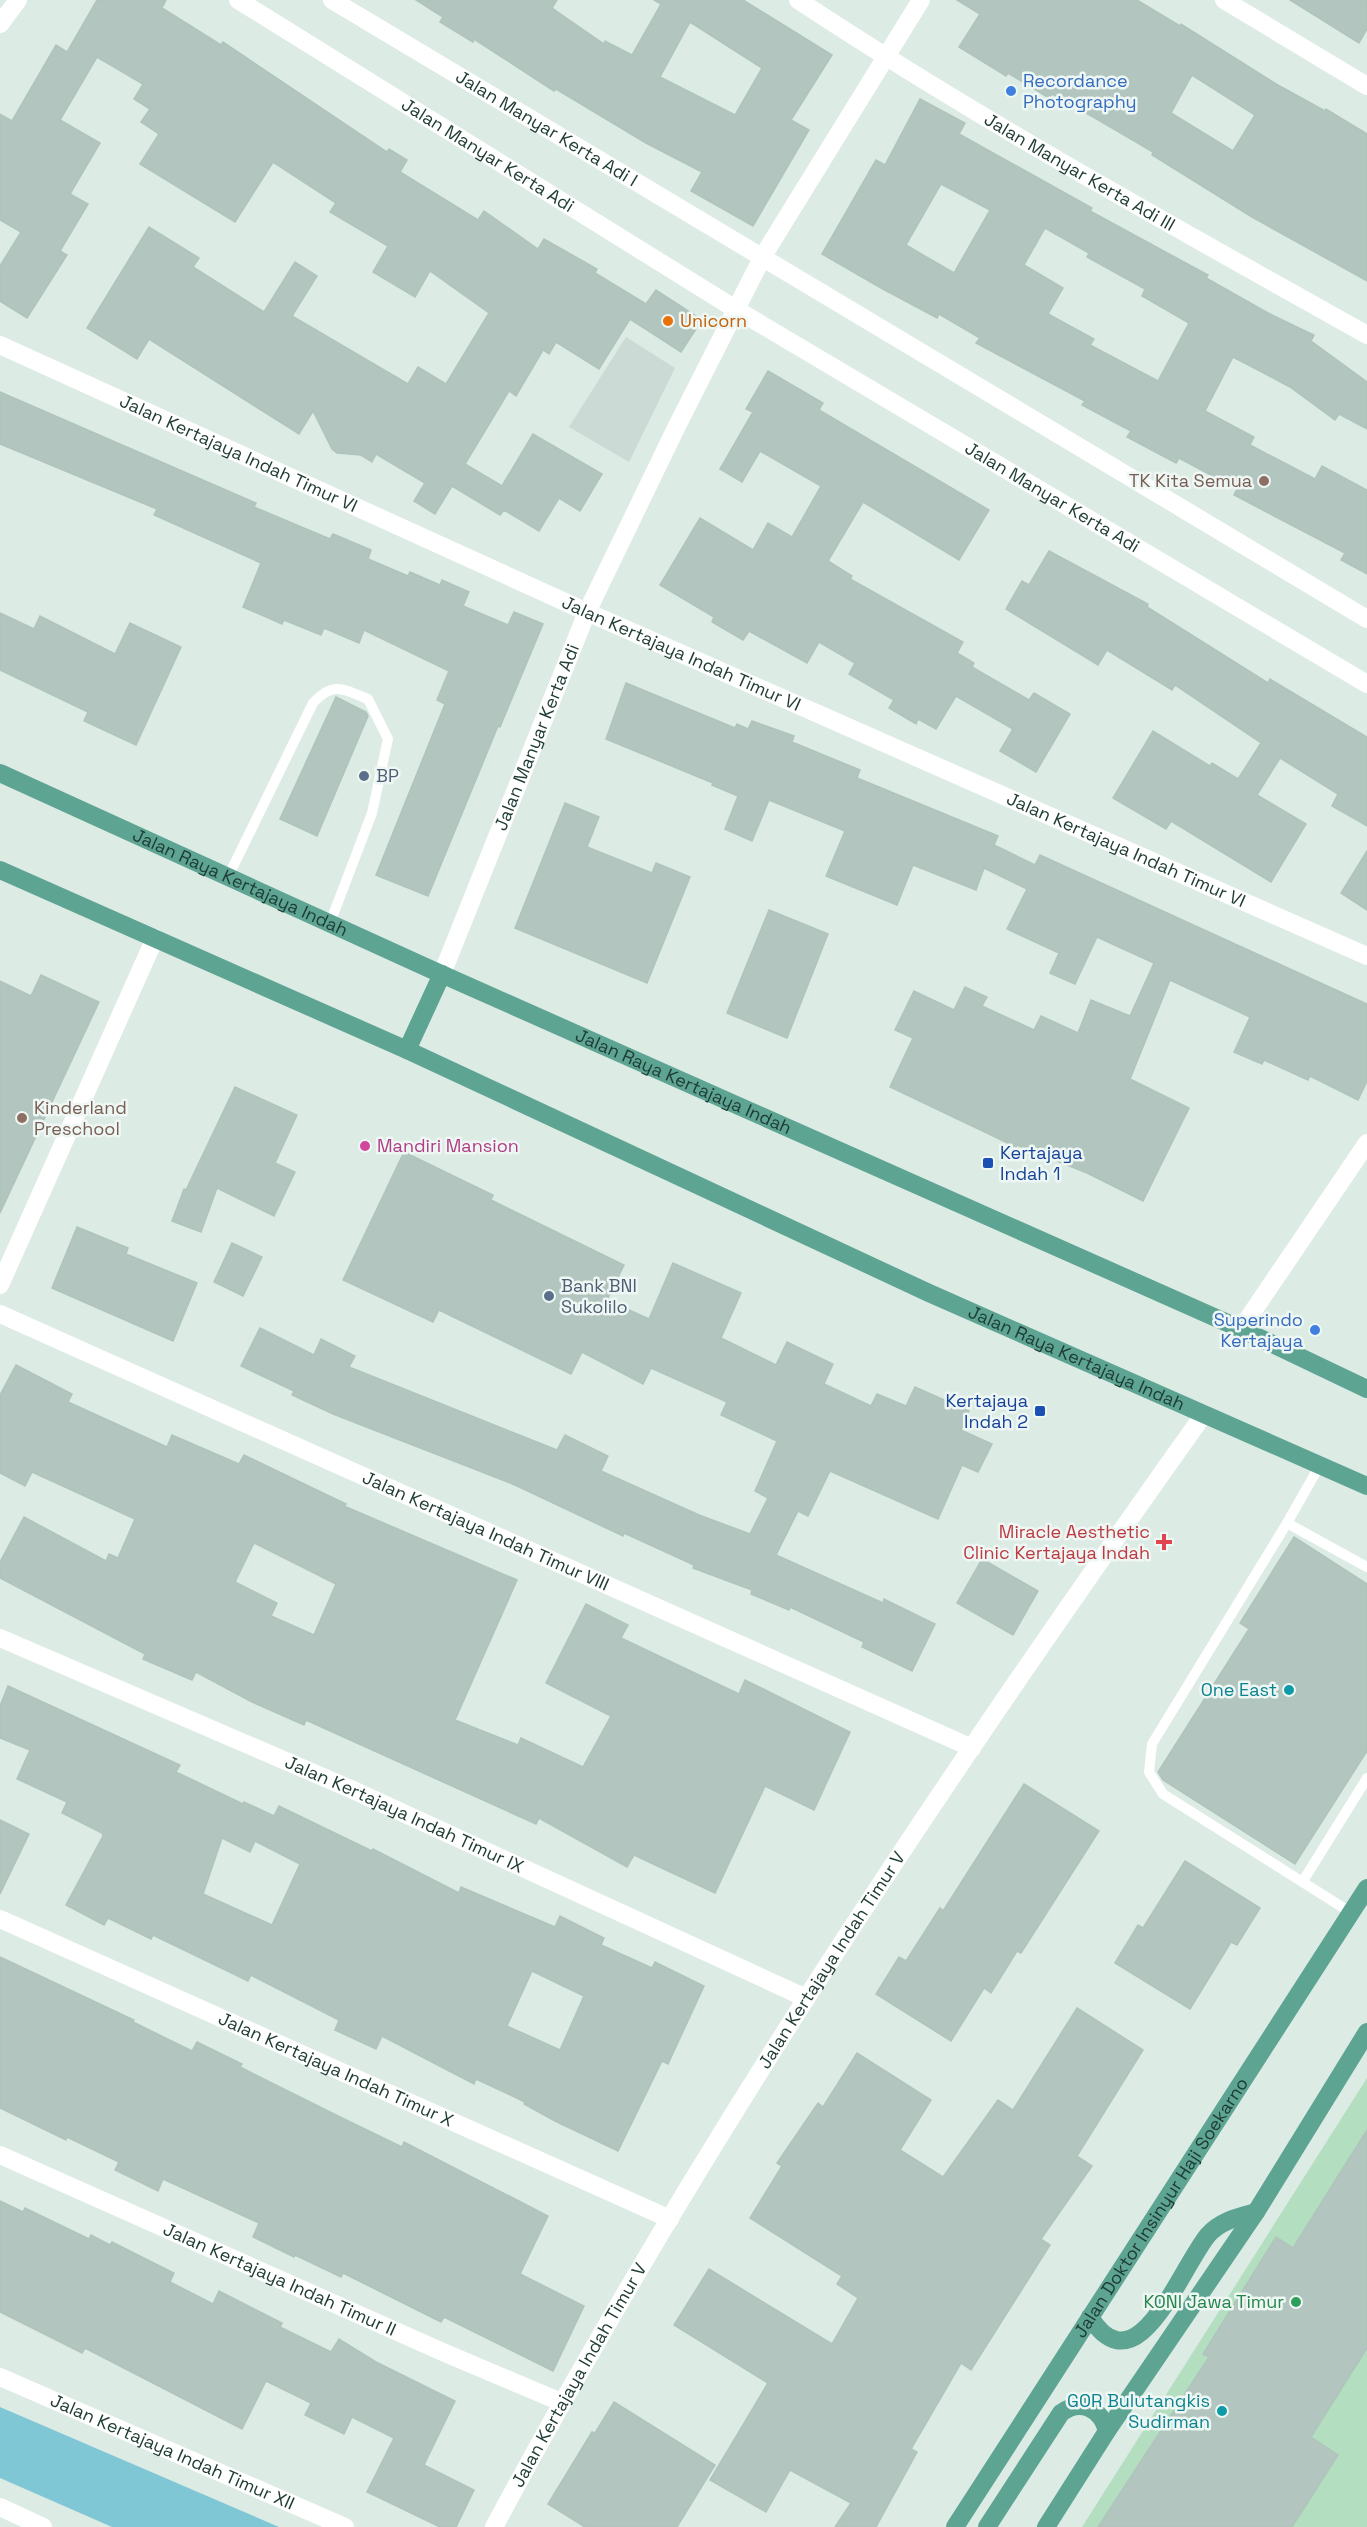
<svg xmlns="http://www.w3.org/2000/svg" width="1367" height="2527" font-family="'Space Grotesk',sans-serif">
  <style>
    .built { fill: #cbdad4 }
    .green { fill: #b4dec0 }
    .water { fill: #80c7d5 }
    .building { fill: #b2c5be; stroke: #afc5bc; stroke-width: 1.5; fill-rule: evenodd }
    .lines { fill: none; stroke-linecap: round; stroke-linejoin: round }
    .lane { stroke: #fff; stroke-width: 10 }
    .street { stroke: #fff; stroke-width: 18 }
    .primary { stroke: #5ea493; stroke-width: 18 }
    .shop-dot { fill: #3f7fe0; stroke: #eef7f3; stroke-width: 2 }
    .food-dot { fill: #e8710a; stroke: #eef7f3; stroke-width: 2 }
    .education-dot { fill: #8d6e63; stroke: #eef7f3; stroke-width: 2 }
    .service-dot { fill: #5c6f8a; stroke: #eef7f3; stroke-width: 2 }
    .hotel-dot { fill: #d1479c; stroke: #eef7f3; stroke-width: 2 }
    .transit-dot { fill: #1a4fb4; stroke: #eef7f3; stroke-width: 2 }
    .health-dot { fill: #e0444e; stroke: #eef7f3; stroke-width: 2 }
    .culture-dot { fill: #0f9aa8; stroke: #eef7f3; stroke-width: 2 }
    .leisure-dot { fill: #2e9e5b; stroke: #eef7f3; stroke-width: 2 }
    .labels { text-anchor: middle; stroke-width: 5; stroke-linejoin: round; paint-order: stroke }
    .shop-label { font-size: 18px; fill: #366cbe; stroke: #eef7f3; text-anchor: start }
    .street-label { font-size: 18px; fill: #1e3b34; stroke: #eef7f3 }
    .food-label { font-size: 18px; fill: #c56008; stroke: #eef7f3; text-anchor: start }
    .education-label { font-size: 18px; fill: #785e54; stroke: #eef7f3; text-anchor: end }
    .service-label { font-size: 18px; fill: #4e5e75; stroke: #eef7f3; text-anchor: start }
    .hotel-label { font-size: 18px; fill: #b23c85; stroke: #eef7f3; text-anchor: start }
    .transit-label { font-size: 18px; fill: #164399; stroke: #eef7f3; text-anchor: start }
    .health-label { font-size: 18px; fill: #be3a42; stroke: #eef7f3; text-anchor: end }
    .culture-label { font-size: 18px; fill: #0d838f; stroke: #eef7f3; text-anchor: end }
    .leisure-label { font-size: 18px; fill: #27864d; stroke: #eef7f3; text-anchor: end }
  </style>
  <rect width="100%" height="100%" fill="#ddebe5"/>
  <path class="built" d="M 626,337 L 675,368 L 629,462 L 569,427 Z"/>
  <path class="green" d="M 1367,2078 L 1367,2527 L 1082,2527 Z"/>
  <path class="water" d="M 0,2407 L 279,2527 L 112,2527 L 0,2478 Z"/>
  <g class="building">
    <path d="M 97,0 L 166,0 L 162,8 L 221,45 L 223,42 L 387,152 L 389,149 L 407,160 L 400,172 L 478,220 L 484,211 L 538,249 L 544,239 L 597,269 L 595,273 L 646,304 L 656,290 L 702,320 L 681,352 L 630,319 L 599,369 L 556,342 L 549,354 L 543,350 L 516,396 L 509,391 L 465,464 L 502,486 L 533,434 L 602,474 L 580,511 L 559,498 L 539,531 L 504,510 L 500,515 L 452,486 L 435,514 L 414,501 L 425,483 L 376,454 L 372,462 L 361,455 L 337,453 L 332,449 L 313,411 L 299,434 L 149,339 L 137,359 L 87,328 L 149,227 L 199,258 L 193,267 L 264,312 L 295,262 L 317,276 L 292,316 L 408,384 L 418,367 L 446,384 L 489,313 L 430,271 L 415,297 L 373,272 L 388,246 L 330,212 L 336,203 L 273,162 L 235,222 L 140,164 L 159,134 L 141,122 L 150,109 L 134,99 L 143,84 L 97,57 L 60,120 L 100,143 L 70,194 L 88,204 L 60,251 L 67,255 L 27,318 L 0,301 L 0,266 L 21,232 L 0,220 L 0,114 L 12,121 L 56,45 L 67,52 Z"/>
    <path d="M 416,0 L 557,0 L 552,8 L 604,44 L 605,41 L 632,55 L 661,4 L 654,0 L 743,0 L 832,55 L 791,120 L 809,130 L 753,226 L 691,191 L 702,172 L 646,143 L 556,89 L 554,91 L 474,39 L 473,42 L 440,22 L 443,17 ZM 690,22 L 762,68 L 735,115 L 660,77 Z"/>
    <path d="M 957,0 L 1137,0 L 1180,26 L 1181,24 L 1276,84 L 1325,111 L 1326,109 L 1367,134 L 1367,281 L 1252,217 L 1152,155 L 1153,152 L 1095,118 L 1052,94 L 1049,98 L 1008,73 L 1006,76 L 959,47 L 980,14 ZM 1192,75 L 1255,115 L 1233,151 L 1171,113 Z"/>
    <path d="M 1290,0 L 1367,0 L 1367,29 L 1359,43 Z"/>
    <path d="M 920,99 L 965,123 L 959,134 L 1092,208 L 1090,211 L 1208,275 L 1206,278 L 1268,313 L 1314,335 L 1311,341 L 1367,382 L 1367,429 L 1339,414 L 1335,420 L 1290,387 L 1233,357 L 1205,411 L 1254,437 L 1250,445 L 1315,479 L 1322,466 L 1367,490 L 1367,574 L 1341,560 L 1345,553 L 1234,495 L 1237,489 L 1179,458 L 1176,463 L 1127,437 L 1131,431 L 1082,405 L 1085,401 L 976,343 L 980,338 L 939,314 L 937,318 L 881,288 L 822,254 L 876,160 L 885,165 ZM 941,184 L 990,210 L 954,273 L 906,245 ZM 1045,228 L 1089,253 L 1087,257 L 1145,289 L 1142,296 L 1189,323 L 1158,381 L 1090,345 L 1094,339 L 1048,314 L 1063,288 L 1024,265 Z"/>
    <path d="M 768,371 L 823,403 L 819,410 L 989,510 L 959,560 L 863,502 L 828,561 L 852,576 L 850,579 L 963,642 L 957,653 L 974,663 L 972,667 L 1029,700 L 1034,693 L 1070,714 L 1036,772 L 1000,751 L 1013,729 L 956,696 L 936,729 L 918,719 L 916,724 L 889,708 L 894,700 L 849,674 L 855,663 L 819,642 L 807,663 L 749,631 L 743,640 L 712,622 L 714,617 L 660,585 L 700,518 L 753,550 L 768,523 L 792,537 L 821,486 L 760,451 L 742,482 L 720,469 L 753,412 L 746,409 Z"/>
    <path d="M 0,392 L 256,503 L 254,507 L 330,539 L 333,534 L 371,550 L 368,559 L 408,576 L 410,572 L 440,585 L 442,580 L 469,592 L 463,606 L 508,625 L 514,612 L 543,624 L 500,727 L 498,726 L 428,896 L 376,875 L 445,704 L 437,700 L 449,671 L 364,630 L 359,643 L 324,628 L 321,635 L 284,620 L 282,624 L 243,607 L 261,563 L 154,515 L 157,509 L 0,444 Z"/>
    <path d="M 1049,551 L 1148,604 L 1147,607 L 1268,683 L 1270,679 L 1367,737 L 1367,826 L 1332,806 L 1338,794 L 1280,758 L 1257,795 L 1306,824 L 1271,882 L 1171,821 L 1166,829 L 1113,798 L 1153,731 L 1210,766 L 1212,763 L 1238,779 L 1261,743 L 1175,685 L 1172,690 L 1107,650 L 1098,665 L 1006,609 L 1022,581 L 1029,585 Z"/>
    <path d="M 0,613 L 34,629 L 40,616 L 115,654 L 130,623 L 181,647 L 136,745 L 84,721 L 88,712 L 0,670 Z"/>
    <path d="M 626,683 L 735,728 L 737,724 L 748,729 L 752,721 L 794,736 L 792,742 L 860,770 L 857,778 L 998,836 L 994,845 L 1035,865 L 1040,855 L 1367,1004 L 1367,1081 L 1358,1100 L 1310,1076 L 1308,1080 L 1264,1060 L 1262,1064 L 1234,1052 L 1250,1017 L 1170,980 L 1130,1079 L 1189,1108 L 1143,1201 L 1087,1173 L 1017,1145 L 1016,1147 L 890,1087 L 913,1038 L 895,1030 L 914,991 L 954,1010 L 965,987 L 987,997 L 982,1006 L 1034,1030 L 1041,1016 L 1078,1033 L 1091,1000 L 1130,1016 L 1154,963 L 1097,937 L 1075,984 L 1050,973 L 1059,953 L 1007,929 L 1027,889 L 984,868 L 976,890 L 913,865 L 897,905 L 826,876 L 845,831 L 769,800 L 752,841 L 725,829 L 738,796 L 712,785 L 713,783 L 606,739 Z"/>
    <path d="M 336,697 L 366,712 L 368,716 L 317,836 L 280,819 Z"/>
    <path d="M 565,803 L 599,817 L 587,847 L 652,873 L 656,863 L 690,877 L 647,983 L 515,928 Z"/>
    <path d="M 1367,851 L 1367,910 L 1341,893 Z"/>
    <path d="M 769,910 L 828,934 L 787,1038 L 727,1013 Z"/>
    <path d="M 41,975 L 99,1002 L 0,1213 L 0,981 L 31,996 Z"/>
    <path d="M 235,1087 L 297,1115 L 275,1163 L 295,1172 L 274,1216 L 217,1188 L 201,1232 L 172,1221 L 184,1189 L 186,1190 Z"/>
    <path d="M 404,1152 L 493,1195 L 491,1200 L 624,1265 L 607,1300 L 649,1319 L 673,1263 L 741,1293 L 721,1338 L 776,1365 L 787,1342 L 833,1364 L 824,1384 L 871,1406 L 877,1394 L 906,1406 L 915,1387 L 969,1411 L 961,1430 L 992,1444 L 978,1472 L 962,1465 L 938,1519 L 830,1471 L 808,1516 L 798,1511 L 776,1555 L 883,1603 L 884,1599 L 935,1624 L 912,1671 L 862,1647 L 864,1642 L 790,1607 L 789,1610 L 751,1594 L 752,1590 L 693,1568 L 694,1565 L 624,1533 L 623,1536 L 515,1485 L 333,1414 L 292,1395 L 294,1391 L 241,1366 L 260,1328 L 314,1355 L 321,1339 L 355,1356 L 349,1367 L 557,1450 L 565,1435 L 608,1456 L 601,1471 L 699,1515 L 750,1534 L 768,1498 L 755,1491 L 777,1441 L 721,1415 L 727,1402 L 651,1368 L 643,1384 L 582,1352 L 571,1374 L 439,1310 L 433,1322 L 343,1280 Z"/>
    <path d="M 77,1227 L 128,1248 L 126,1254 L 197,1283 L 173,1341 L 52,1288 Z"/>
    <path d="M 232,1243 L 262,1257 L 243,1296 L 214,1282 Z"/>
    <path d="M 16,1365 L 72,1394 L 68,1402 L 167,1447 L 172,1435 L 239,1464 L 244,1455 L 346,1504 L 344,1506 L 517,1580 L 455,1720 L 518,1745 L 521,1738 L 583,1767 L 611,1716 L 546,1683 L 586,1604 L 628,1625 L 621,1638 L 739,1694 L 745,1680 L 850,1732 L 814,1810 L 765,1786 L 715,1893 L 634,1855 L 627,1867 L 539,1818 L 536,1824 L 306,1720 L 304,1725 L 252,1702 L 196,1672 L 192,1680 L 143,1659 L 145,1654 L 0,1578 L 0,1562 L 24,1517 L 106,1561 L 109,1554 L 118,1558 L 135,1519 L 32,1472 L 25,1486 L 0,1473 L 0,1395 ZM 254,1543 L 336,1584 L 314,1635 L 271,1616 L 277,1603 L 235,1582 Z"/>
    <path d="M 1294,1537 L 1367,1584 L 1367,1751 L 1295,1864 L 1163,1780 L 1158,1772 L 1249,1629 L 1240,1623 Z"/>
    <path d="M 982,1559 L 1038,1591 L 1013,1635 L 957,1603 Z"/>
    <path d="M 8,1686 L 180,1765 L 176,1772 L 243,1804 L 244,1802 L 274,1816 L 279,1806 L 372,1851 L 373,1849 L 459,1893 L 461,1887 L 555,1927 L 560,1916 L 604,1938 L 601,1945 L 652,1968 L 655,1962 L 704,1986 L 668,2064 L 662,2061 L 618,2151 L 555,2121 L 524,2104 L 525,2102 L 476,2079 L 474,2084 L 382,2036 L 376,2049 L 335,2030 L 339,2020 L 251,1975 L 248,1981 L 153,1935 L 151,1939 L 108,1918 L 104,1925 L 66,1905 L 103,1836 L 102,1833 L 62,1813 L 67,1802 L 17,1779 L 30,1750 L 0,1738 L 0,1706 ZM 222,1838 L 250,1852 L 255,1841 L 300,1864 L 272,1925 L 203,1894 ZM 532,1971 L 584,1996 L 560,2050 L 507,2026 Z"/>
    <path d="M 1024,1784 L 1099,1831 L 1021,1953 L 1017,1951 L 991,1993 L 984,1988 L 951,2041 L 876,1994 L 899,1957 L 906,1961 L 940,1908 L 943,1911 Z"/>
    <path d="M 0,1820 L 29,1834 L 0,1894 Z"/>
    <path d="M 1185,1861 L 1260,1908 L 1237,1945 L 1231,1942 L 1190,2009 L 1115,1963 L 1138,1925 L 1143,1928 Z"/>
    <path d="M 0,1957 L 134,2020 L 133,2022 L 192,2051 L 197,2042 L 242,2064 L 240,2067 L 340,2117 L 402,2147 L 404,2142 L 548,2216 L 520,2274 L 584,2306 L 553,2371 L 444,2317 L 441,2322 L 343,2273 L 341,2277 L 295,2255 L 294,2257 L 253,2237 L 259,2223 L 163,2179 L 158,2191 L 115,2170 L 119,2162 L 67,2137 L 66,2140 L 0,2108 Z"/>
    <path d="M 1077,2008 L 1143,2050 L 1077,2156 L 1092,2166 L 1041,2239 L 1050,2245 L 971,2370 L 961,2363 L 911,2449 L 917,2452 L 876,2527 L 835,2527 L 851,2503 L 790,2470 L 766,2512 L 710,2480 L 768,2383 L 674,2325 L 709,2269 L 832,2344 L 858,2298 L 837,2284 L 842,2276 L 750,2218 L 782,2166 L 777,2163 L 818,2103 L 823,2107 L 857,2053 L 931,2100 L 900,2150 L 943,2177 L 998,2100 L 1013,2110 Z"/>
    <path d="M 1367,2130 L 1367,2348 L 1311,2437 L 1338,2455 L 1292,2527 L 1098,2527 L 1209,2357 L 1203,2354 L 1276,2237 L 1293,2248 Z"/>
    <path d="M 0,2201 L 23,2212 L 25,2208 L 89,2239 L 91,2235 L 110,2245 L 112,2242 L 174,2273 L 170,2282 L 213,2304 L 219,2291 L 282,2323 L 280,2327 L 331,2352 L 339,2339 L 376,2362 L 455,2401 L 424,2465 L 474,2490 L 456,2527 L 440,2527 L 367,2492 L 394,2438 L 352,2417 L 344,2434 L 305,2415 L 311,2403 L 266,2381 L 242,2429 L 85,2348 L 82,2353 L 0,2312 Z"/>
    <path d="M 614,2402 L 715,2465 L 677,2527 L 585,2527 L 548,2504 L 592,2432 L 595,2433 Z"/>
  </g>
  <g class="lines">
    <g class="lane">
      <path d="M 228,877 L 313,703 C 333,681 343,689 368,699 L 388,739 L 372,813 L 330,923"/>
      <path d="M 1320,1465 L 1287,1523 L 1152,1744 L 1149,1772 L 1163,1794 L 1350,1912"/>
      <path d="M 1287,1523 L 1367,1567"/>
      <path d="M 1303,1881 L 1367,1778"/>
    </g>
    <g class="street">
      <path id="s1" d="M 238,0 L 737,310 L 1367,684"/>
      <path id="s2" d="M 332,0 L 1367,619"/>
      <path id="s3" d="M 798,0 C 981,121 1175,227 1367,335"/>
      <path d="M 1224,0 L 1367,86"/>
      <path d="M 0,24 L 18,0"/>
      <path id="s4" d="M 0,345 L 587,612 L 1367,956"/>
      <path id="s5" d="M 442,974 L 587,612 L 676,428 L 763,256 L 921,0"/>
      <path d="M 0,1285 L 155,938"/>
      <path id="s6" d="M 0,1314 L 972,1748"/>
      <path d="M 1241,1329 L 1367,1143"/>
      <path id="s7" d="M 0,1638 L 353,1790 L 806,1998"/>
      <path id="s8" d="M 0,1919 L 670,2219"/>
      <path id="s9" d="M 0,2155 L 445,2353 L 561,2402"/>
      <path id="s10" d="M 0,2377 L 345,2527"/>
      <path d="M 0,2507 L 43,2527"/>
      <path id="s11" d="M 494,2527 C 702,2139 949,1772 1204,1414"/>
    </g>
    <g class="primary">
      <path id="s12" d="M 0,773 L 430,969 L 1241,1329 L 1367,1389"/>
      <path id="s13" d="M 0,870 L 407,1050 L 929,1293 L 1367,1486"/>
      <path d="M 407,1050 L 442,974"/>
      <path d="M 1090,2317 C 1137,2392 1181,2267 1208,2235 C 1220,2221 1238,2217 1256,2212"/>
      <path id="s14" d="M 955,2527 L 1367,1888"/>
      <path d="M 987,2527 L 1061,2413 C 1081,2398 1101,2409 1107,2431"/>
      <path d="M 1046,2527 L 1107,2431 L 1256,2212 L 1367,2032"/>
    </g>
  </g>
  <g class="shop-dot">
    <circle cx="1011" cy="91" r="6"/>
    <circle cx="1315" cy="1330" r="6"/>
  </g>
  <circle class="food-dot" cx="668" cy="321" r="6"/>
  <g class="education-dot">
    <circle cx="1264" cy="481" r="6"/>
    <circle cx="22" cy="1118" r="6"/>
  </g>
  <g class="service-dot">
    <circle cx="364" cy="776" r="6"/>
    <circle cx="549" cy="1296" r="6"/>
  </g>
  <circle class="hotel-dot" cx="365" cy="1146" r="6"/>
  <g class="transit-dot">
    <rect x="982" y="1157" width="12" height="12" rx="3"/>
    <rect x="1034" y="1405" width="12" height="12" rx="3"/>
  </g>
  <path class="health-dot" d="M1161 1533h6v6h6v6h-6v6h-6v-6h-6v-6h6z"/>
  <g class="culture-dot">
    <circle cx="1289" cy="1690" r="6"/>
    <circle cx="1222" cy="2411" r="6"/>
  </g>
  <circle class="leisure-dot" cx="1296" cy="2302" r="6"/>
  <g class="labels">
    <g class="shop-label">
      <text x="1023" y="87">Recordance<tspan x="1023" dy="21">Photography</tspan></text>
      <text x="1303" y="1326" text-anchor="end">Superindo<tspan x="1303" dy="21">Kertajaya</tspan></text>
    </g>
    <g class="street-label">
      <text dy="6" stroke="none"><textPath href="#s2" startOffset="250">Jalan Manyar Kerta Adi I</textPath></text>
      <text dy="6" stroke="none"><textPath href="#s1" startOffset="294">Jalan Manyar Kerta Adi</textPath></text>
      <text dy="6" stroke="none"><textPath href="#s3" startOffset="330">Jalan Manyar Kerta Adi III</textPath></text>
      <text dy="6" stroke="none"><textPath href="#s4" startOffset="262">Jalan Kertajaya Indah Timur VI</textPath></text>
      <text dy="6" stroke="none"><textPath href="#s1" startOffset="954">Jalan Manyar Kerta Adi</textPath></text>
      <text dy="6" stroke="none"><textPath href="#s4" startOffset="748">Jalan Kertajaya Indah Timur VI</textPath></text>
      <text dy="6" stroke="none"><textPath href="#s5" startOffset="255">Jalan Manyar Kerta Adi</textPath></text>
      <text dy="6" stroke="none"><textPath href="#s4" startOffset="1234">Jalan Kertajaya Indah Timur VI</textPath></text>
      <text dy="6" stroke="none"><textPath href="#s12" startOffset="264">Jalan Raya Kertajaya Indah</textPath></text>
      <text dy="6" stroke="none"><textPath href="#s12" startOffset="750">Jalan Raya Kertajaya Indah</textPath></text>
      <text dy="6" stroke="none"><textPath href="#s13" startOffset="1182">Jalan Raya Kertajaya Indah</textPath></text>
      <text dy="6" stroke="none"><textPath href="#s6" startOffset="532">Jalan Kertajaya Indah Timur VIII</textPath></text>
      <text dy="6" stroke="none"><textPath href="#s7" startOffset="441">Jalan Kertajaya Indah Timur IX</textPath></text>
      <text dy="6" stroke="none"><textPath href="#s11" startOffset="660">Jalan Kertajaya Indah Timur V</textPath></text>
      <text dy="6" stroke="none"><textPath href="#s8" startOffset="368">Jalan Kertajaya Indah Timur X</textPath></text>
      <text dy="6" stroke="none"><textPath href="#s14" startOffset="380">Jalan Doktor Insinyur Haji Soekarno</textPath></text>
      <text dy="6" stroke="none"><textPath href="#s9" startOffset="306">Jalan Kertajaya Indah Timur II</textPath></text>
      <text dy="6" stroke="none"><textPath href="#s11" startOffset="174">Jalan Kertajaya Indah Timur V</textPath></text>
      <text dy="6" stroke="none"><textPath href="#s10" startOffset="188">Jalan Kertajaya Indah Timur XII</textPath></text>
    </g>
    <g class="food-label">
      <text x="680" y="327">Unicorn</text>
    </g>
    <g class="education-label">
      <text x="1252" y="487">TK Kita Semua</text>
      <text x="34" y="1114" text-anchor="start">Kinderland<tspan x="34" dy="21">Preschool</tspan></text>
    </g>
    <g class="service-label">
      <text x="376" y="782">BP</text>
      <text x="561" y="1292">Bank BNI<tspan x="561" dy="21">Sukolilo</tspan></text>
    </g>
    <g class="hotel-label">
      <text x="377" y="1152">Mandiri Mansion</text>
    </g>
    <g class="transit-label">
      <text x="1000" y="1159">Kertajaya<tspan x="1000" dy="21">Indah 1</tspan></text>
      <text x="1028" y="1407" text-anchor="end">Kertajaya<tspan x="1028" dy="21">Indah 2</tspan></text>
    </g>
    <g class="health-label">
      <text x="1150" y="1538">Miracle Aesthetic<tspan x="1150" dy="21">Clinic Kertajaya Indah</tspan></text>
    </g>
    <g class="culture-label">
      <text x="1277" y="1696">One East</text>
      <text x="1210" y="2407">GOR Bulutangkis<tspan x="1210" dy="21">Sudirman</tspan></text>
    </g>
    <g class="leisure-label">
      <text x="1284" y="2308">KONI Jawa Timur</text>
    </g>
  </g>
</svg>
